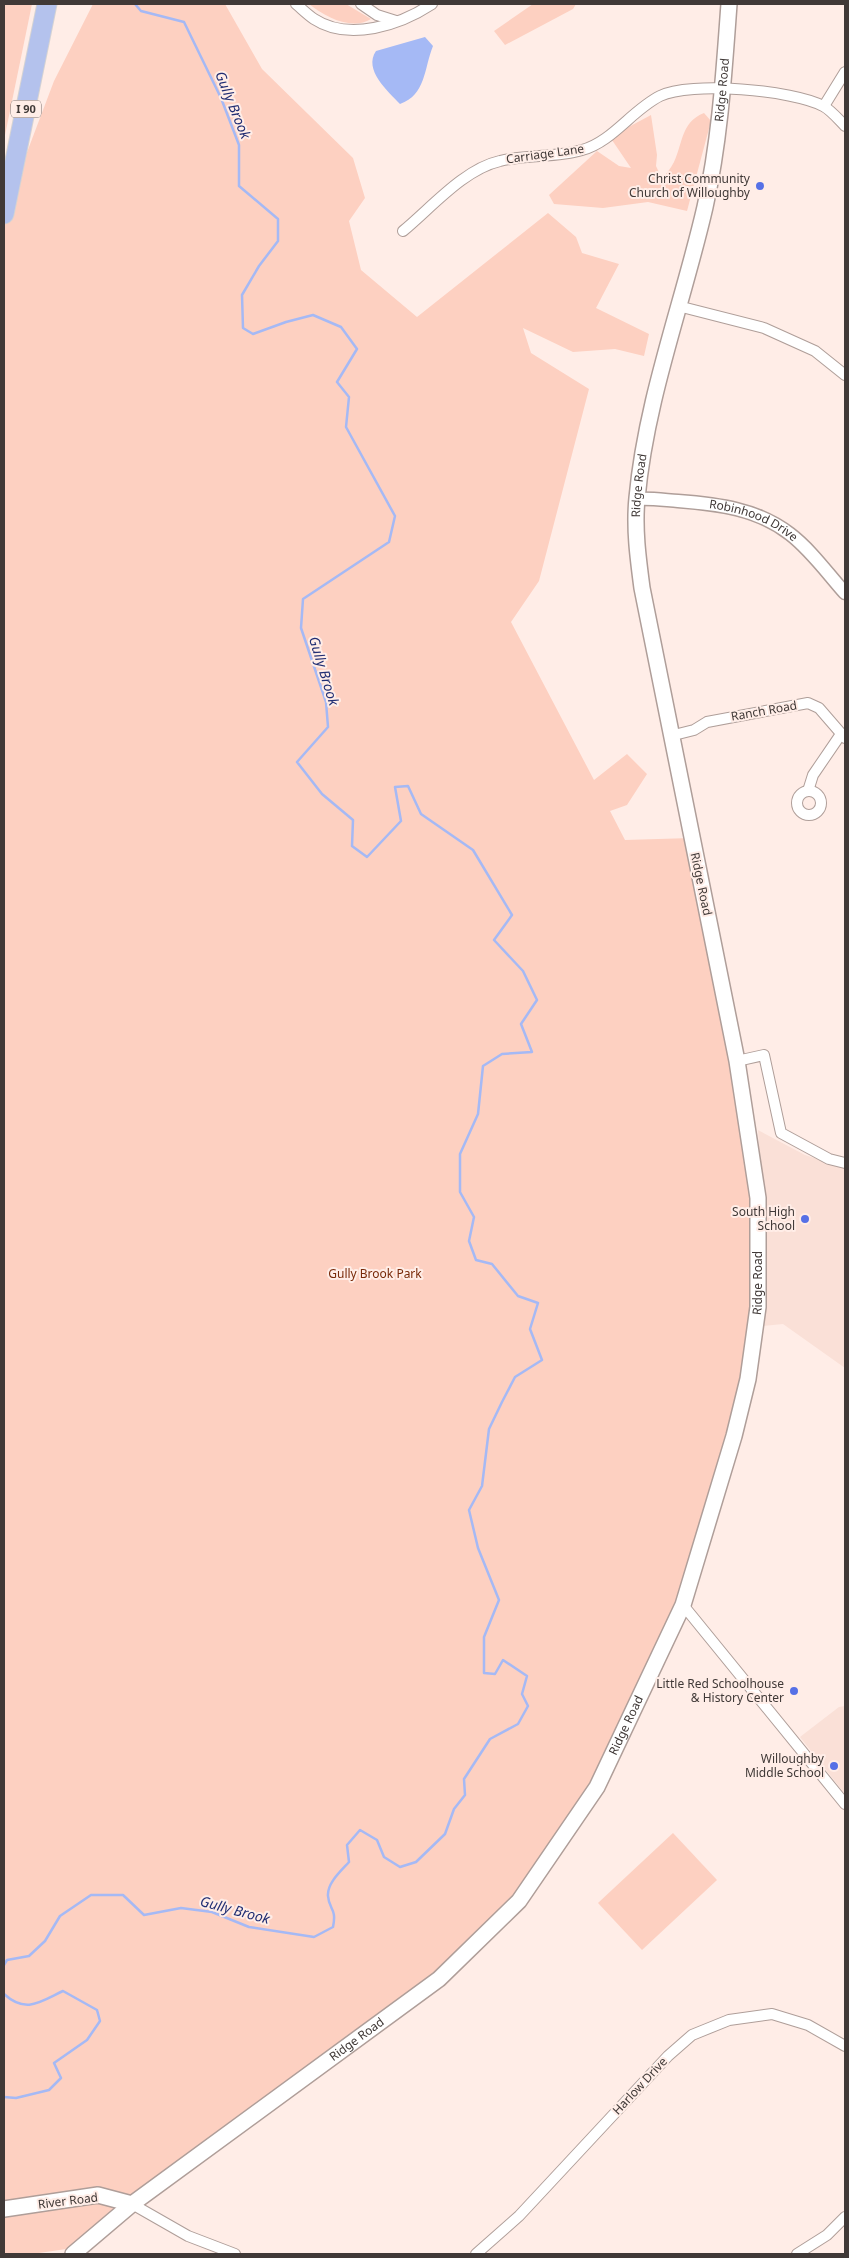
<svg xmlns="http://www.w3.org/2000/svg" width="849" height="2258" font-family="'Noto Sans',sans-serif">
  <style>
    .built { fill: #fae0d7 }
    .green { fill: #fdd0c1 }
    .water { fill: #a5b9f5 }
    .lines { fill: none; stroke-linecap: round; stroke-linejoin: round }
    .stream { stroke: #a5b9f5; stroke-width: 2.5 }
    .minor-casing { stroke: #af9e99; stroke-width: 12 }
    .tertiary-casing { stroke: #af9e99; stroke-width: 15 }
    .secondary-casing { stroke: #af9e99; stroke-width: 18 }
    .motorway-casing { stroke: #d5d3d3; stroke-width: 21 }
    .minor { stroke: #fff; stroke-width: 10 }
    .tertiary { stroke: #fff; stroke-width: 12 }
    .secondary { stroke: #fff; stroke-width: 15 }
    .motorway { stroke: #b4c2ed; stroke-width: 19 }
    .poi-dot { fill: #5670e6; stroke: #ffede7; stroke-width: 2 }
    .labels { text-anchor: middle; stroke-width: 4; stroke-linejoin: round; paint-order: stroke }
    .shield { fill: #ffede7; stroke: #796f6c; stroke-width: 1 }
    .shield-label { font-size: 11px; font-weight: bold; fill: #403937 }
    .street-label { font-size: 12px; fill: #403937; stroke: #ffede7 }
    .poi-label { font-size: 12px; fill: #403937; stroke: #ffede7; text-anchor: end }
    .park-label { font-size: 12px; fill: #792a09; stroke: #ffede7 }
    .water-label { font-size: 14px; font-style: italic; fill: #212e73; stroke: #ffede7 }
  </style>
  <rect width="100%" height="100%" fill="#ffede7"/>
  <g class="built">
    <path d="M 758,1130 L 805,1155 L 845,1168 L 845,1368 L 783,1324 L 763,1326 L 765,1252 Z"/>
    <path d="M 845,1706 L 845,1794 L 800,1737 L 839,1707 Z"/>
  </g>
  <g class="green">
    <path d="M 4,4 L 32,4 L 4,140 Z"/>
    <path d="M 93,4 L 225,4 L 262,69 L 353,158 L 365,198 L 349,221 L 361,270 L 417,317 L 548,213 L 576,237 L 582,253 L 619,264 L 596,308 L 649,334 L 644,356 L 615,349 L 573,352 L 523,328 L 531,353 L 589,389 L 539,581 L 511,622 L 594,780 L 627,754 L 647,774 L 627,805 L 610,811 L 625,840 L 691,838 L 756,1171 L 748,1379 L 683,1605 L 597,1787 L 519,1901 L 440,1979 L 80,2247 L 32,2254 L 4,2254 L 4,213 L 54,81 Z"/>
    <path d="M 309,4 L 346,4 L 371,19 C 352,31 325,17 309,4 Z"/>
    <path d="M 533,4 L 576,4 L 573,9 L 505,45 L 494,31 Z"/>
    <path d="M 704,113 L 711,121 L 687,211 L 648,202 L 603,208 L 554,204 L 549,195 L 597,151 L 619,166 L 631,168 L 612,140 L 623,130 L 651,115 L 657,155 L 656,166 L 662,179 C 666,174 671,168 674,162 C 683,143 681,122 704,113 Z"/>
    <path d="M 673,1833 L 717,1880 L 642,1950 L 598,1903 Z"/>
  </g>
  <path class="water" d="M 425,37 L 433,46 C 424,68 426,95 400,104 C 388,91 363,70 376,51 Z"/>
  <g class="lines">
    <g class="stream">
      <path d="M 4,1965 L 7,1960 L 29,1956 L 45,1941 L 60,1916 L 91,1895 L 123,1895 L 144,1915 L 181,1908 L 212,1912 L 249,1927 L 314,1937 L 333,1927 C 337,1908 329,1910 328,1896 C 327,1883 341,1871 349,1862 L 347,1845 L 360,1830 L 377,1840 L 384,1857 L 400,1867 L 416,1862 L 445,1834 L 454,1809 L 465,1795 L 464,1779 L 490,1739 L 518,1724 L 528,1706 L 522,1694 L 527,1676 L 503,1660 L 495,1674 L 484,1673 L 484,1637 L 499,1600 L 478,1548 L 469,1510 L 482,1486 L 489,1429 L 502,1402 L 515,1377 L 542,1360 L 530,1329 L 538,1303 L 518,1296 L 492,1264 L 476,1260 L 469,1241 L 474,1217 L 460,1192 L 460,1154 L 478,1114 L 483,1066 L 502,1054 L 532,1052 L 521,1024 L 537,1000 L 523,971 L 494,940 L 512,915 L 473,850 L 421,814 L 408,786 L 395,787 L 401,821 L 367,857 L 352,846 L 353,820 L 322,794 L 297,762 L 328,727 L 326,702 L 301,628 L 303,599 L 389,542 L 395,516 L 346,427 L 349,397 L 337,382 L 357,349 L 341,327 L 313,315 L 286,322 L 253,334 L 243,328 L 242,295 L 259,266 L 278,241 L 278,219 L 239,186 L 239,145 L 221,98 L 184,22 L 141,11 L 135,4"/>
      <path d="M 4,1994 C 26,2014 40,2002 63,1991 L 97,2010 L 100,2021 L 87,2040 L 54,2063 L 61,2078 L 49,2090 L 16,2098 L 4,2097"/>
    </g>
    <g class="minor-casing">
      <g id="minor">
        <path d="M 296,4 C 302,9 308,15 314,19 C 349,42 400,25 432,4"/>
        <path d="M 361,4 L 377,15 L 396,21"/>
        <path d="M 824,106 L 845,72"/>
        <path d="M 403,231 C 431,208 464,169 500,161 C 527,154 556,158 582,150 C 612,142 632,110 660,96 C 690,81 793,90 823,106 C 831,110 839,120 845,126"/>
        <path d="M 678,306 L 764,328 L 815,351 L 845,375"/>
        <path d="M 670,736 L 694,730 L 707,722 L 808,703 L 819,708 L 845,738"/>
        <circle cx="809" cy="803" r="12"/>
        <path d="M 808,791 L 813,775 L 841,734"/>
        <path d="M 737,1061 L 764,1055 L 781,1133 L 829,1159 L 845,1163"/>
        <path d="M 683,1605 L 845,1804"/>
        <path d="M 132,2204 L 188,2236 L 235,2254"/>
        <path d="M 476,2254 L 519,2216 L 668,2056 L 692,2035 L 729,2020 L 772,2014 L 808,2025 L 845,2046"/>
        <path d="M 797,2254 L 827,2235 L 845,2217"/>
      </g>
    </g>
    <g class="tertiary-casing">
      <g id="tertiary">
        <path id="s1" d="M 636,499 C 650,498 664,500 678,501 C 718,504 758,509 790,534 C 811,550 828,574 845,593"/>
      </g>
    </g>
    <g class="secondary-casing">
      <g id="secondary">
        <path d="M 4,2209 L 98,2195 L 132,2204"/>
        <path id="s2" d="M 73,2254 L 132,2204 L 439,1979 L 519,1901 L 597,1787 L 683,1605 L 734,1436 L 748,1379 L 758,1307 L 758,1198 L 737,1061 L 642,588 C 638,558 634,528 637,498 C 646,399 683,303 705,207 C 720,140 724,72 729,4"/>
      </g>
    </g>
    <g class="motorway-casing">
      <path id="motorway" d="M 4,214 L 47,4"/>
    </g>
    <use href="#minor" class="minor"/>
    <use href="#tertiary" class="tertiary"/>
    <use href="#secondary" class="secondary"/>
    <use href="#motorway" class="motorway"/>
  </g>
  <g class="poi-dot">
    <circle cx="760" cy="186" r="5"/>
    <circle cx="805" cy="1219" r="5"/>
    <circle cx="794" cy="1691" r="5"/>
    <circle cx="834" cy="1766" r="5"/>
  </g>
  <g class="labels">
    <rect class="shield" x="11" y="100.5" width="30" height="17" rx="4"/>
    <g class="shield-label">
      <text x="26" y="113">I 90</text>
    </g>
    <g class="street-label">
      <text dy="4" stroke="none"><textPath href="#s2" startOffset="2455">Ridge Road</textPath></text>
      <text transform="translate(545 154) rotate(-8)" y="4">Carriage Lane</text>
      <text dy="4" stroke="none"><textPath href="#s2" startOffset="2050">Ridge Road</textPath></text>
      <text dy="4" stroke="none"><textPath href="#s1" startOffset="121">Robinhood Drive</textPath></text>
      <text transform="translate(764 711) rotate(-10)" y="4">Ranch Road</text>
      <text transform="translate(701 884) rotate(78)" y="4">Ridge Road</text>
      <text dy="4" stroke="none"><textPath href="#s2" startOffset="1241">Ridge Road</textPath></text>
      <text dy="4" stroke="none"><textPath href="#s2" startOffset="776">Ridge Road</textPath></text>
      <text dy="4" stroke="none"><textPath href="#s2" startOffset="356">Ridge Road</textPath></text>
      <text transform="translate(640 2086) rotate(-47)" y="4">Harlow Drive</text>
      <text transform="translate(68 2201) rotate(-7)" y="4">River Road</text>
    </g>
    <g class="poi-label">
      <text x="750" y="183">Christ Community<tspan x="750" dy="14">Church of Willoughby</tspan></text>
      <text x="795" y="1216">South High<tspan x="795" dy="14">School</tspan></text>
      <text x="784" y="1688">Little Red Schoolhouse<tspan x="784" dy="14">&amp; History Center</tspan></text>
      <text x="824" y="1763">Willoughby<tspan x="824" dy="14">Middle School</tspan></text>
    </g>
    <g class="park-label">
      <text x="375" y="1278">Gully Brook Park</text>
    </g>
    <g class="water-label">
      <text transform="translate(233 105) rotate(68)" y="5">Gully Brook</text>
      <text transform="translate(324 671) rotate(73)" y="5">Gully Brook</text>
      <text transform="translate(235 1910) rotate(15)" y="5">Gully Brook</text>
    </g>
  </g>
  <rect width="849" height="2258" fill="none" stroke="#403937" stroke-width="10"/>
</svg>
